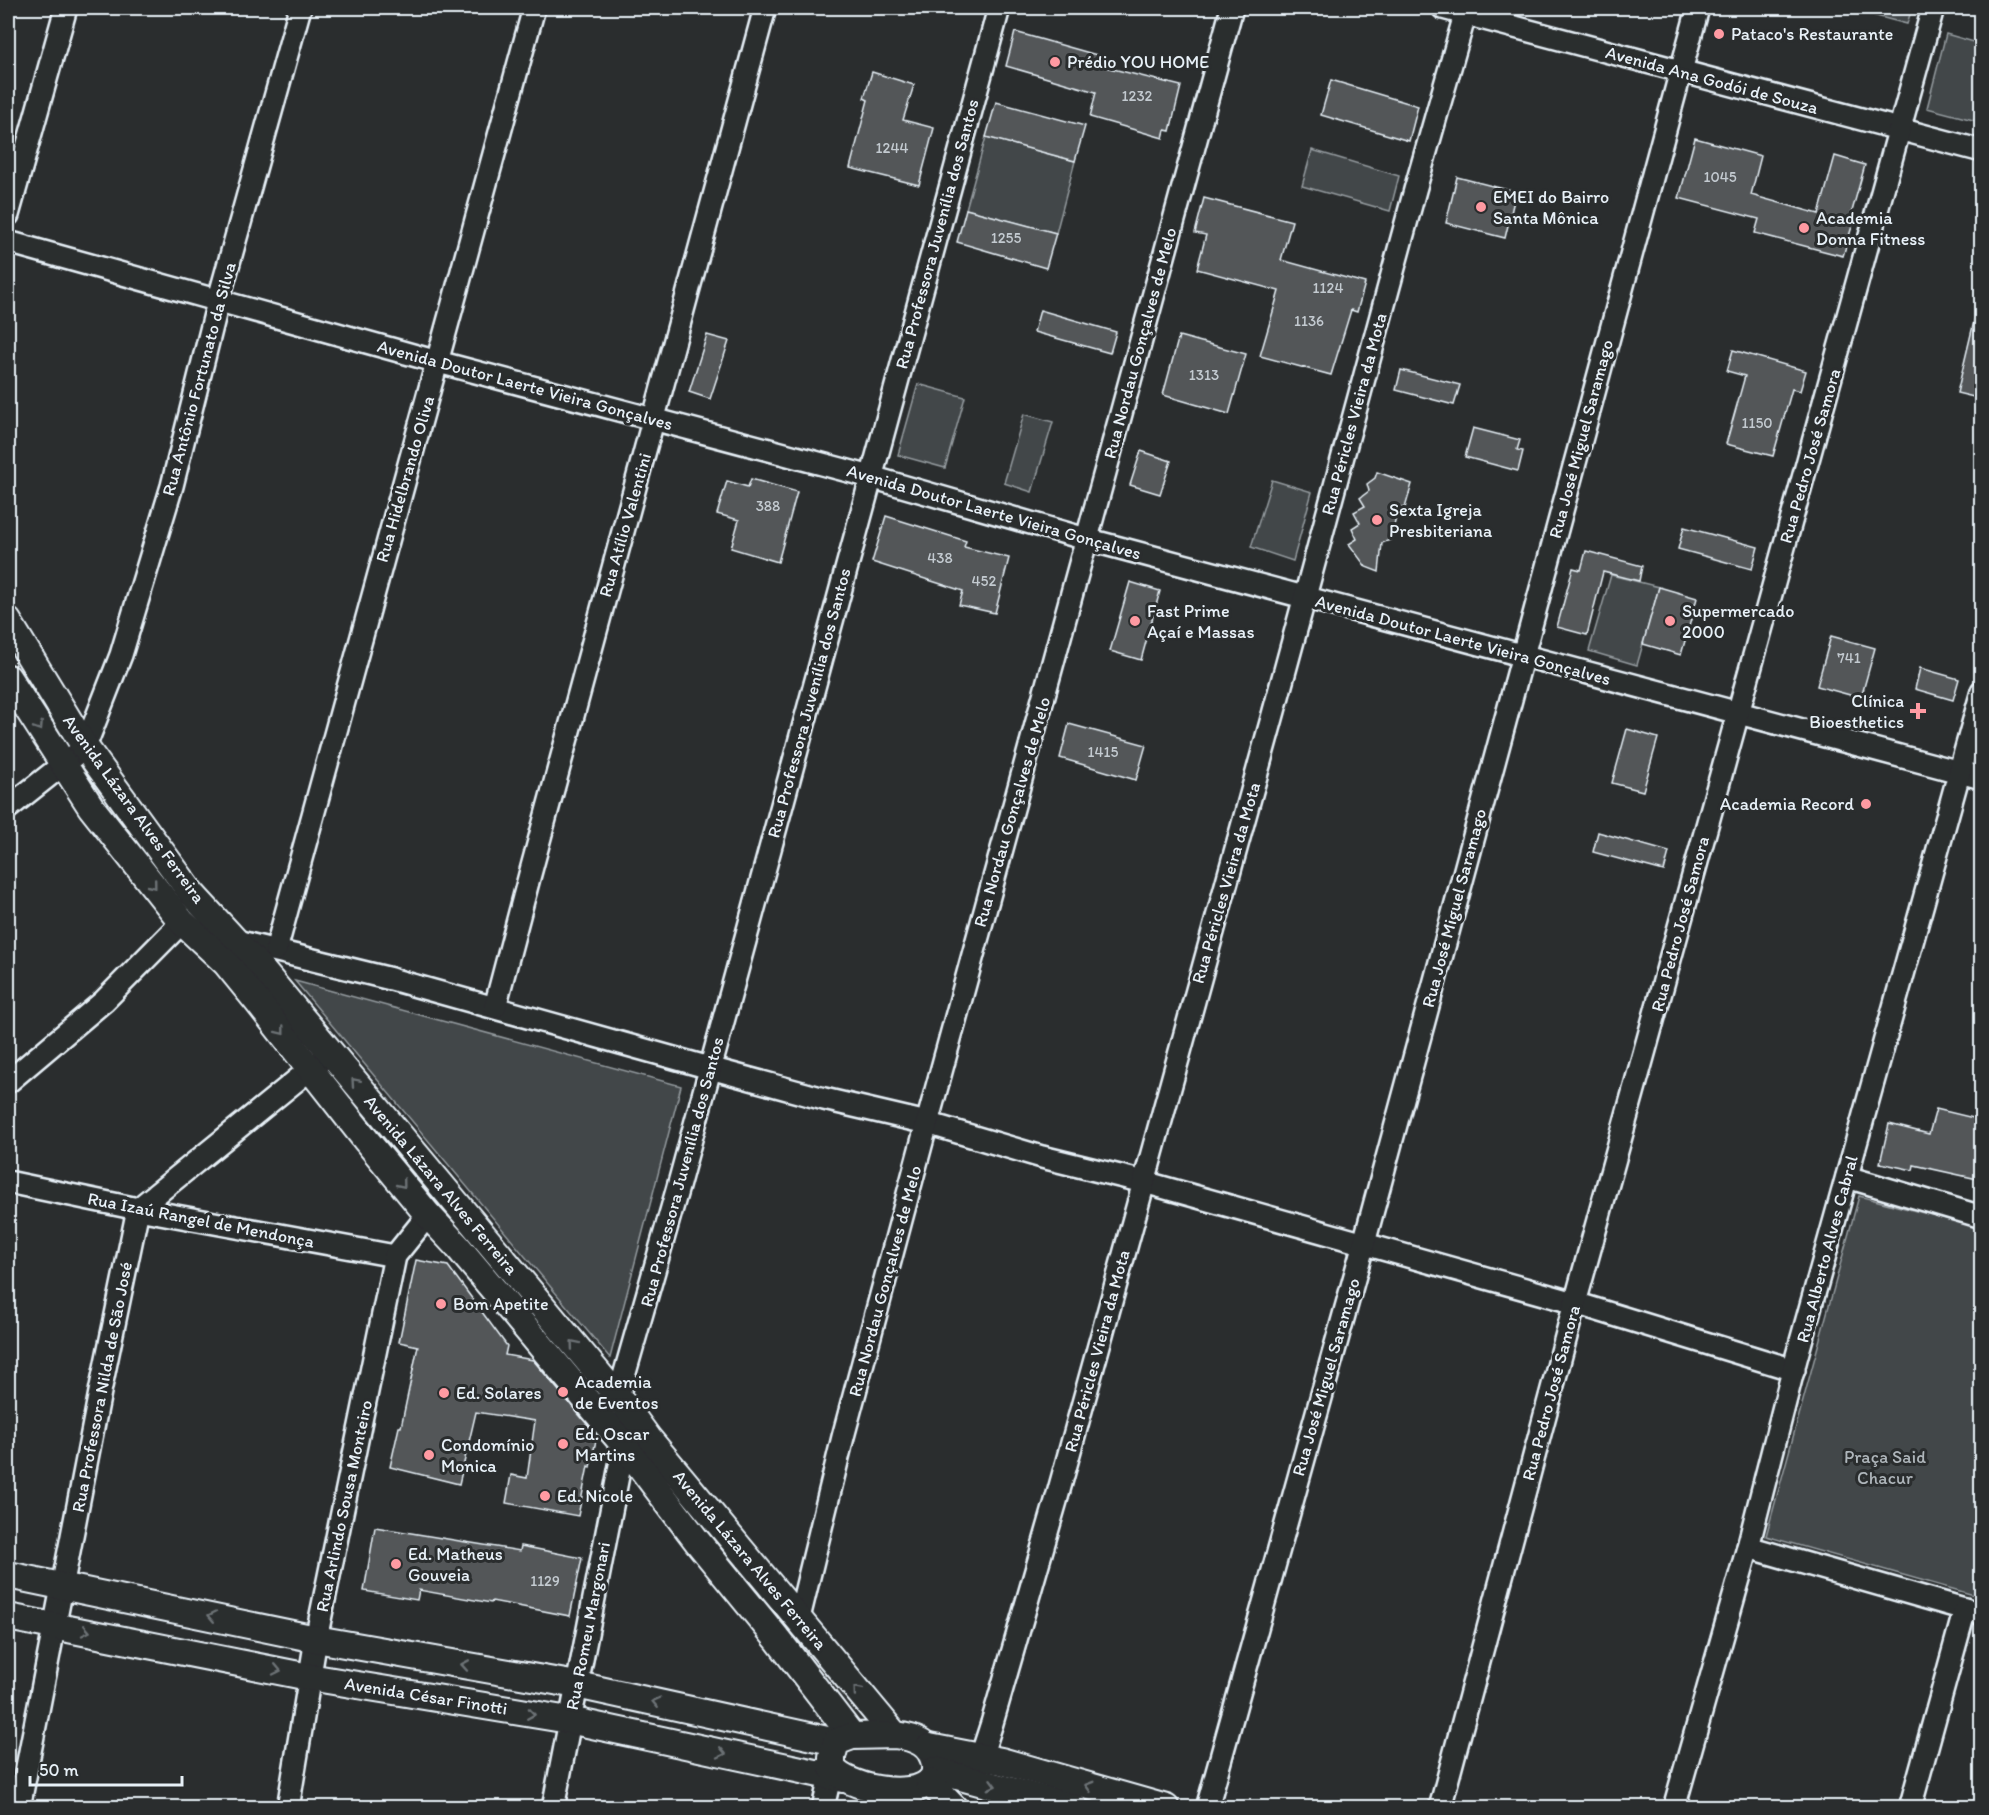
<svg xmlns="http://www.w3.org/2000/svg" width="1989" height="1815" font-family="Itim,sans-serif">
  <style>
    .green { fill: #424648; stroke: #959ca0; stroke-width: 1.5 }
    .building { fill: #535759; stroke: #e8f1f8; stroke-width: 1.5 }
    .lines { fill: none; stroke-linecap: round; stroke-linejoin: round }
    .minor-casing { stroke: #e8f1f8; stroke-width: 26 }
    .major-casing { stroke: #e8f1f8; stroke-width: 30 }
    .minor { stroke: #2a2d2e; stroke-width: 21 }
    .major { stroke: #2a2d2e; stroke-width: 26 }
    .oneway { stroke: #6c7275 }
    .poi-dot { fill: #ff9aa2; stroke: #2a2d2e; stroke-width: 2 }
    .labels { text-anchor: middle; stroke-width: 6; stroke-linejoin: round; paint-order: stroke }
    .number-label { font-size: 15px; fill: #c3cad0 }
    .poi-label { font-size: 18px; fill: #e8f1f8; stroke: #2a2d2e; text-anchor: start }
    .street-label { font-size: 18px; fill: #e8f1f8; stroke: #2a2d2e }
    .park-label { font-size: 18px; fill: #aeb5ba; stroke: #2a2d2e }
  </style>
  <rect width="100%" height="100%" fill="#2a2d2e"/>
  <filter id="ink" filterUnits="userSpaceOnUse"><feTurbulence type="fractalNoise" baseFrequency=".0167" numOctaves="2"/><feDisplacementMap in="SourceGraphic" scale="12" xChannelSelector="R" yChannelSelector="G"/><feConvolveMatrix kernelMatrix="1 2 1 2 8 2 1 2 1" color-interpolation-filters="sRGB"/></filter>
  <g filter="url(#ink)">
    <g class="green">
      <path d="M 1846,8 L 1912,8 L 1907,24 Z"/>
      <path d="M 1946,34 L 1981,44 L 1981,122 L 1927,108 Z"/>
      <path d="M 986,137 L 1075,161 L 1056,233 L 966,209 Z"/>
      <path d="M 1312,150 L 1399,176 L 1390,211 L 1302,186 Z"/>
      <path d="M 918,384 L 965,397 L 945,468 L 898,455 Z"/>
      <path d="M 1024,414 L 1053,422 L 1032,492 L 1004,483 Z"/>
      <path d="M 1272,480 L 1312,492 L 1293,561 L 1251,547 Z"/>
      <path d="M 1611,575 L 1659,587 L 1637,665 L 1589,651 Z"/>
      <path d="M 295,981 L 681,1086 L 610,1358 Z"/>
      <path d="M 1859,1196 L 1981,1228 L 1981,1597 L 1766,1536 Z"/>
    </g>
    <g class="building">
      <path d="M 1015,32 L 1104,57 L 1101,66 L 1181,86 L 1170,131 L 1165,130 L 1163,138 L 1090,117 L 1096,92 L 1006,66 Z"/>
      <path d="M 872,72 L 914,85 L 903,120 L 934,128 L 919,185 L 850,168 L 868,100 L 864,98 Z"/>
      <path d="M 1331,80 L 1418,106 L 1409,141 L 1321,115 Z"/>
      <path d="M 996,102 L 1085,126 L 1075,161 L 986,137 Z"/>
      <path d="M 1695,138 L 1761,156 L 1751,195 L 1819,214 L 1835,156 L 1865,165 L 1849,222 L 1853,223 L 1843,256 L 1755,233 L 1759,219 L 1679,198 Z"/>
      <path d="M 1457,177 L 1516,192 L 1505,238 L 1446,223 Z"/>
      <path d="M 1204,198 L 1292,221 L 1281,260 L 1365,283 L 1357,312 L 1351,310 L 1331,375 L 1260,356 L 1279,291 L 1197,269 L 1206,235 L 1195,233 Z"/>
      <path d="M 966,209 L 1056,233 L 1046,268 L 957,242 Z"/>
      <path d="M 1040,310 L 1116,332 L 1110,353 L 1034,332 Z"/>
      <path d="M 1976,313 L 1982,313 L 1982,399 L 1957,393 Z"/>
      <path d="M 707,335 L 729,341 L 710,399 L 689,392 Z"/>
      <path d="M 1179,336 L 1246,354 L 1229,414 L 1163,395 Z"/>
      <path d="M 1733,350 L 1806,371 L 1800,391 L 1792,389 L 1773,456 L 1726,444 L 1745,376 L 1727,371 Z"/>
      <path d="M 1401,370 L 1460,385 L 1454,405 L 1396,390 Z"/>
      <path d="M 1473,428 L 1520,440 L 1517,450 L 1523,451 L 1518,471 L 1465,457 Z"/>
      <path d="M 1141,451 L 1171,461 L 1160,494 L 1130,485 Z"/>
      <path d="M 1377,472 L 1412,484 L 1405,508 L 1399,507 L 1390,540 L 1382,543 L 1379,572 L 1366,567 L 1349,544 L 1357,539 L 1352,528 L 1360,523 L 1354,512 L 1365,506 L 1360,498 L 1369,491 L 1367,484 L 1375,478 Z"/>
      <path d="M 751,479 L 797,492 L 778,562 L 731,548 L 739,520 L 717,514 L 727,481 L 748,487 Z"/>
      <path d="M 886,516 L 966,541 L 964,547 L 1009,558 L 995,613 L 959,605 L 963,591 L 872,562 Z"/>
      <path d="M 1684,527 L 1758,547 L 1752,569 L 1678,549 Z"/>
      <path d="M 1586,551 L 1642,566 L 1639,581 L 1603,572 L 1587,635 L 1557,627 L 1573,568 L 1581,570 Z"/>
      <path d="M 1130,582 L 1160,591 L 1141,660 L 1110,651 Z"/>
      <path d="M 1659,587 L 1697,598 L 1681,655 L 1643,644 Z"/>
      <path d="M 1831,636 L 1875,648 L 1861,698 L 1817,686 Z"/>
      <path d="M 1920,668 L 1959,679 L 1953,700 L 1915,689 Z"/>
      <path d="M 1069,724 L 1146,745 L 1136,780 L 1060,758 Z"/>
      <path d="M 1627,729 L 1658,738 L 1643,791 L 1612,783 Z"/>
      <path d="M 1598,832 L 1669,852 L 1664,871 L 1593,852 Z"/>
      <path d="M 1936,1109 L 1982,1120 L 1982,1180 L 1914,1165 L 1913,1170 L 1880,1163 L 1889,1124 L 1929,1134 Z"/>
      <path d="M 416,1260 L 448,1266 L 507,1346 L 505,1355 L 533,1360 L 597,1436 L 590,1467 L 588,1466 L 578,1516 L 506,1503 L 511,1475 L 527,1478 L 535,1421 L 476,1412 L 459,1484 L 390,1467 L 399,1427 L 401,1427 L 418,1346 L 399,1342 Z"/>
      <path d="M 375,1527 L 520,1551 L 521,1546 L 582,1558 L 570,1616 L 492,1601 L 491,1603 L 419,1590 L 417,1600 L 364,1591 Z"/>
    </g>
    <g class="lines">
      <g class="minor-casing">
        <g id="minor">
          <path d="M 1443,8 L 1982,151"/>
          <path d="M 8,215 L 66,8"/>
          <path d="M 8,242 L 438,362 L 871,477 L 1086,539 L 1982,778"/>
          <path d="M 8,808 L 85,747 L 121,655 L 172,486 L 218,302 L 300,8"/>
          <path d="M 236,941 L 391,979 L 710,1068 L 824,1099 L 927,1123 L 1042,1157 L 1144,1182 L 1575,1303 L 1794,1370"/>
          <path d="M 276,950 L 534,8"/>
          <path d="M 495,1007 C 582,673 677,341 765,8"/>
          <path d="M 8,1082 L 104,1001 L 182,922"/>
          <path d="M 1847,1177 L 1982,1217"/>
          <path d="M 8,1182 L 138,1209 L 395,1256"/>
          <path d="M 618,1397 L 678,1187 L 999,8"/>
          <path d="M 1748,1547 L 1982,1614"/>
          <path d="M 799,1618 L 843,1437 L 927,1123 L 1232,8"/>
          <path d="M 981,1757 L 992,1723 L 1056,1501 L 1274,711 L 1415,190 L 1467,8"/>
          <path d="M 19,1808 L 101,1387 L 138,1209 L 330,1053"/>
          <path d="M 288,1808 L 316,1639 L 395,1256 L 428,1215"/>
          <path d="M 553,1808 L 624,1445"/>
          <path d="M 823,1808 L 832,1768"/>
          <path d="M 1207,1808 L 1364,1243 L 1698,8"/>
          <path d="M 1440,1808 L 1575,1303 L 1933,8"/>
          <path d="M 1674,1808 L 1748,1547 L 1796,1359 L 1982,691"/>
          <path d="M 1910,1808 L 1965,1609"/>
        </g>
      </g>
      <g class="major-casing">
        <g id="major">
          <path d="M 8,621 L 85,747 L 192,894 L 261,969 L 618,1397 L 648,1438 L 895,1735"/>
          <path d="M 8,678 L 91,807 L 182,922 L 226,963 L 257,1001 L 366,1140 L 428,1215 L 458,1247 L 624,1445 L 697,1541 L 779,1641 L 852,1736"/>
          <path d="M 8,1575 L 316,1639 L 577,1685 L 836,1742"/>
          <path d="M 8,1617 L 309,1677 L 569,1720 L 843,1779"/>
          <path d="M 895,1735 C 914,1737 933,1744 935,1766 C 936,1772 934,1778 928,1783 C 907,1799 848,1788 832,1768 L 832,1757 L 836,1742 L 852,1736 Z"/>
          <path d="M 929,1747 L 1001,1761 L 1166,1808"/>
          <path d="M 935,1770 L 1075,1808"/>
          <path d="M 929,1782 L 954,1808"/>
        </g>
      </g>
      <use href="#minor" class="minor"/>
      <use href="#major" class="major"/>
    </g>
    <defs><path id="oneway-chevron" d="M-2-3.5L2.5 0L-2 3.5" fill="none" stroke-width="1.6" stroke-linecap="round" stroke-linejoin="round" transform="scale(1.5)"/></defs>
    <g class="oneway">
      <use href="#oneway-chevron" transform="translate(39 727) rotate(57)"/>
      <use href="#oneway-chevron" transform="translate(153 885) rotate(51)"/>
      <use href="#oneway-chevron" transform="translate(281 1031) rotate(52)"/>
      <use href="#oneway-chevron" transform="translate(355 1082) rotate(-131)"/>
      <use href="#oneway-chevron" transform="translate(402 1184) rotate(51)"/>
      <use href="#oneway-chevron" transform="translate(574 1344) rotate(-130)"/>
      <use href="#oneway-chevron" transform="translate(212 1616) rotate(-168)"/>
      <use href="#oneway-chevron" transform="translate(86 1631) rotate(12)"/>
      <use href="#oneway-chevron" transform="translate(465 1665) rotate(-170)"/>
      <use href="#oneway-chevron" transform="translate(277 1670) rotate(12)"/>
      <use href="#oneway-chevron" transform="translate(857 1690) rotate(-130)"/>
      <use href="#oneway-chevron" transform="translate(656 1702) rotate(-167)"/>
      <use href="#oneway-chevron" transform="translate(531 1714) rotate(9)"/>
      <use href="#oneway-chevron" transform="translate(722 1753) rotate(12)"/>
      <use href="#oneway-chevron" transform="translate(992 1785) rotate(15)"/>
      <use href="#oneway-chevron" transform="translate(1089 1786) rotate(-164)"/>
    </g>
  </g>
  <g class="poi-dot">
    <circle cx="1719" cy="34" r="6"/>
    <circle cx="1055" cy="62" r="6"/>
    <circle cx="1481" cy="207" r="6"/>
    <circle cx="1804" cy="228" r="6"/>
    <circle cx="1377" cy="520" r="6"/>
    <circle cx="1135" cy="621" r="6"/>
    <circle cx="1670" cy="621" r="6"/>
    <path d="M1915 702h6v6h6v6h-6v6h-6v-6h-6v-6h6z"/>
    <circle cx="1866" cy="804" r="6"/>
    <circle cx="441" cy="1304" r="6"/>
    <circle cx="563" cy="1392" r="6"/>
    <circle cx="444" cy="1393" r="6"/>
    <circle cx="563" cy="1444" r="6"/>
    <circle cx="429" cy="1455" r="6"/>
    <circle cx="545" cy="1496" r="6"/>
    <circle cx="396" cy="1564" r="6"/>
  </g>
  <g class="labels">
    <g class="number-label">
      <text x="1137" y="101">1232</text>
      <text x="892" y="153">1244</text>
      <text x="1720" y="182">1045</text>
      <text x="1006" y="243">1255</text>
      <text x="1328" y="293">1124</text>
      <text x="1309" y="326">1136</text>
      <text x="1204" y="380">1313</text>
      <text x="1757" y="428">1150</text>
      <text x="768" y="511">388</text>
      <text x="940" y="563">438</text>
      <text x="984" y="586">452</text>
      <text x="1849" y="663">741</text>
      <text x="1103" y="757">1415</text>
      <text x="545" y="1586">1129</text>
    </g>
    <g class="poi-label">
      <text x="1731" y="40">Pataco's Restaurante</text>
      <text x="1067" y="68">Prédio YOU HOME</text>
      <text x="1493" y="203">EMEI do Bairro<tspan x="1493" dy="21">Santa Mônica</tspan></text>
      <text x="1816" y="224">Academia<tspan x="1816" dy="21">Donna Fitness</tspan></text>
      <text x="1389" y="516">Sexta Igreja<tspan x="1389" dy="21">Presbiteriana</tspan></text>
      <text x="1147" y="617">Fast Prime<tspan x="1147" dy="21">Açaí e Massas</tspan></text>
      <text x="1682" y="617">Supermercado<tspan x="1682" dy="21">2000</tspan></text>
      <text x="1904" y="707" text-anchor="end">Clínica<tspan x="1904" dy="21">Bioesthetics</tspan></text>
      <text x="1854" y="810" text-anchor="end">Academia Record</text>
      <text x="453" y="1310">Bom Apetite</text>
      <text x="575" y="1388">Academia<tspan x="575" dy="21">de Eventos</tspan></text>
      <text x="456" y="1399">Ed. Solares</text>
      <text x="575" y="1440">Ed. Oscar<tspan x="575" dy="21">Martins</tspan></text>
      <text x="441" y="1451">Condomínio<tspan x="441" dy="21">Monica</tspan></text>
      <text x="557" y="1502">Ed. Nicole</text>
      <text x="408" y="1560">Ed. Matheus<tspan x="408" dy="21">Gouveia</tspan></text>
    </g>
    <g class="street-label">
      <text transform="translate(1712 80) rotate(15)" y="6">Avenida Ana Godói de Souza</text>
      <text transform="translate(937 234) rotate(-75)" y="6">Rua Professora Juvenília dos Santos</text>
      <text transform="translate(1140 343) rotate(-75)" y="6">Rua Nordau Gonçalves de Melo</text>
      <text transform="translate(199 379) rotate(-75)" y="6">Rua Antônio Fortunato da Silva</text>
      <text transform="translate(525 385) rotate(15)" y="6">Avenida Doutor Laerte Vieira Gonçalves</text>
      <text transform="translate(1354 414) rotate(-75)" y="6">Rua Péricles Vieira da Mota</text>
      <text transform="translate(1581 439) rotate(-75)" y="6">Rua José Miguel Saramago</text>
      <text transform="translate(1810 456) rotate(-74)" y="6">Rua Pedro José Samora</text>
      <text transform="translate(405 479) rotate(-74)" y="6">Rua Hidelbrando Oliva</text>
      <text transform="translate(994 512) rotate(16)" y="6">Avenida Doutor Laerte Vieira Gonçalves</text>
      <text transform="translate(625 525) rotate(-74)" y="6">Rua Atílio Valentini</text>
      <text transform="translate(1463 640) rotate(15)" y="6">Avenida Doutor Laerte Vieira Gonçalves</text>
      <text transform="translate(809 703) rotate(-75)" y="6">Rua Professora Juvenília dos Santos</text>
      <text transform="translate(134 809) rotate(54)" y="6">Avenida Lázara Alves Ferreira</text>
      <text transform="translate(1012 812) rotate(-74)" y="6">Rua Nordau Gonçalves de Melo</text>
      <text transform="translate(1226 883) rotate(-74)" y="6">Rua Péricles Vieira da Mota</text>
      <text transform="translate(1454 908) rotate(-75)" y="6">Rua José Miguel Saramago</text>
      <text transform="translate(1680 924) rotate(-75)" y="6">Rua Pedro José Samora</text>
      <text transform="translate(682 1172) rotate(-75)" y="6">Rua Professora Juvenília dos Santos</text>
      <text transform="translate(441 1185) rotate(50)" y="6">Avenida Lázara Alves Ferreira</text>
      <text transform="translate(201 1220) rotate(11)" y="6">Rua Izaú Rangel de Mendonça</text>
      <text transform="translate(1827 1249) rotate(-75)" y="6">Rua Alberto Alves Cabral</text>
      <text transform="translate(885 1281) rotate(-75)" y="6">Rua Nordau Gonçalves de Melo</text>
      <text transform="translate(1097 1351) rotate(-75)" y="6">Rua Péricles Vieira da Mota</text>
      <text transform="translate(1326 1377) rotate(-74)" y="6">Rua José Miguel Saramago</text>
      <text transform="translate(102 1387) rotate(-79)" y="6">Rua Professora Nilda de São José</text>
      <text transform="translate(1551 1393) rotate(-75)" y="6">Rua Pedro José Samora</text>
      <text transform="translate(344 1506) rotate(-78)" y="6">Rua Arlindo Sousa Monteiro</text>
      <text transform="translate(750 1560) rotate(50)" y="6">Avenida Lázara Alves Ferreira</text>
      <text transform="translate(588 1626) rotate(-79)" y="6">Rua Romeu Margonari</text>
      <text transform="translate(426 1696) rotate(9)" y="6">Avenida César Finotti</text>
    </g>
    <g class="park-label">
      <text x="1885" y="1463">Praça Said<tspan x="1885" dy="21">Chacur</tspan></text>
    </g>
  </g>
  <rect width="1989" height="1815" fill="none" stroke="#2a2d2e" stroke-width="30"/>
  <rect x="15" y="15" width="1959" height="1785" fill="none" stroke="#e8f1f8" stroke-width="2" filter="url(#ink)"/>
  <path d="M30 1776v9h152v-9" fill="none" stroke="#e8f1f8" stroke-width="3"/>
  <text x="39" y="1776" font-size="18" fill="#e8f1f8" stroke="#2a2d2e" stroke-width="4.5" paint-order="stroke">50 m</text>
</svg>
